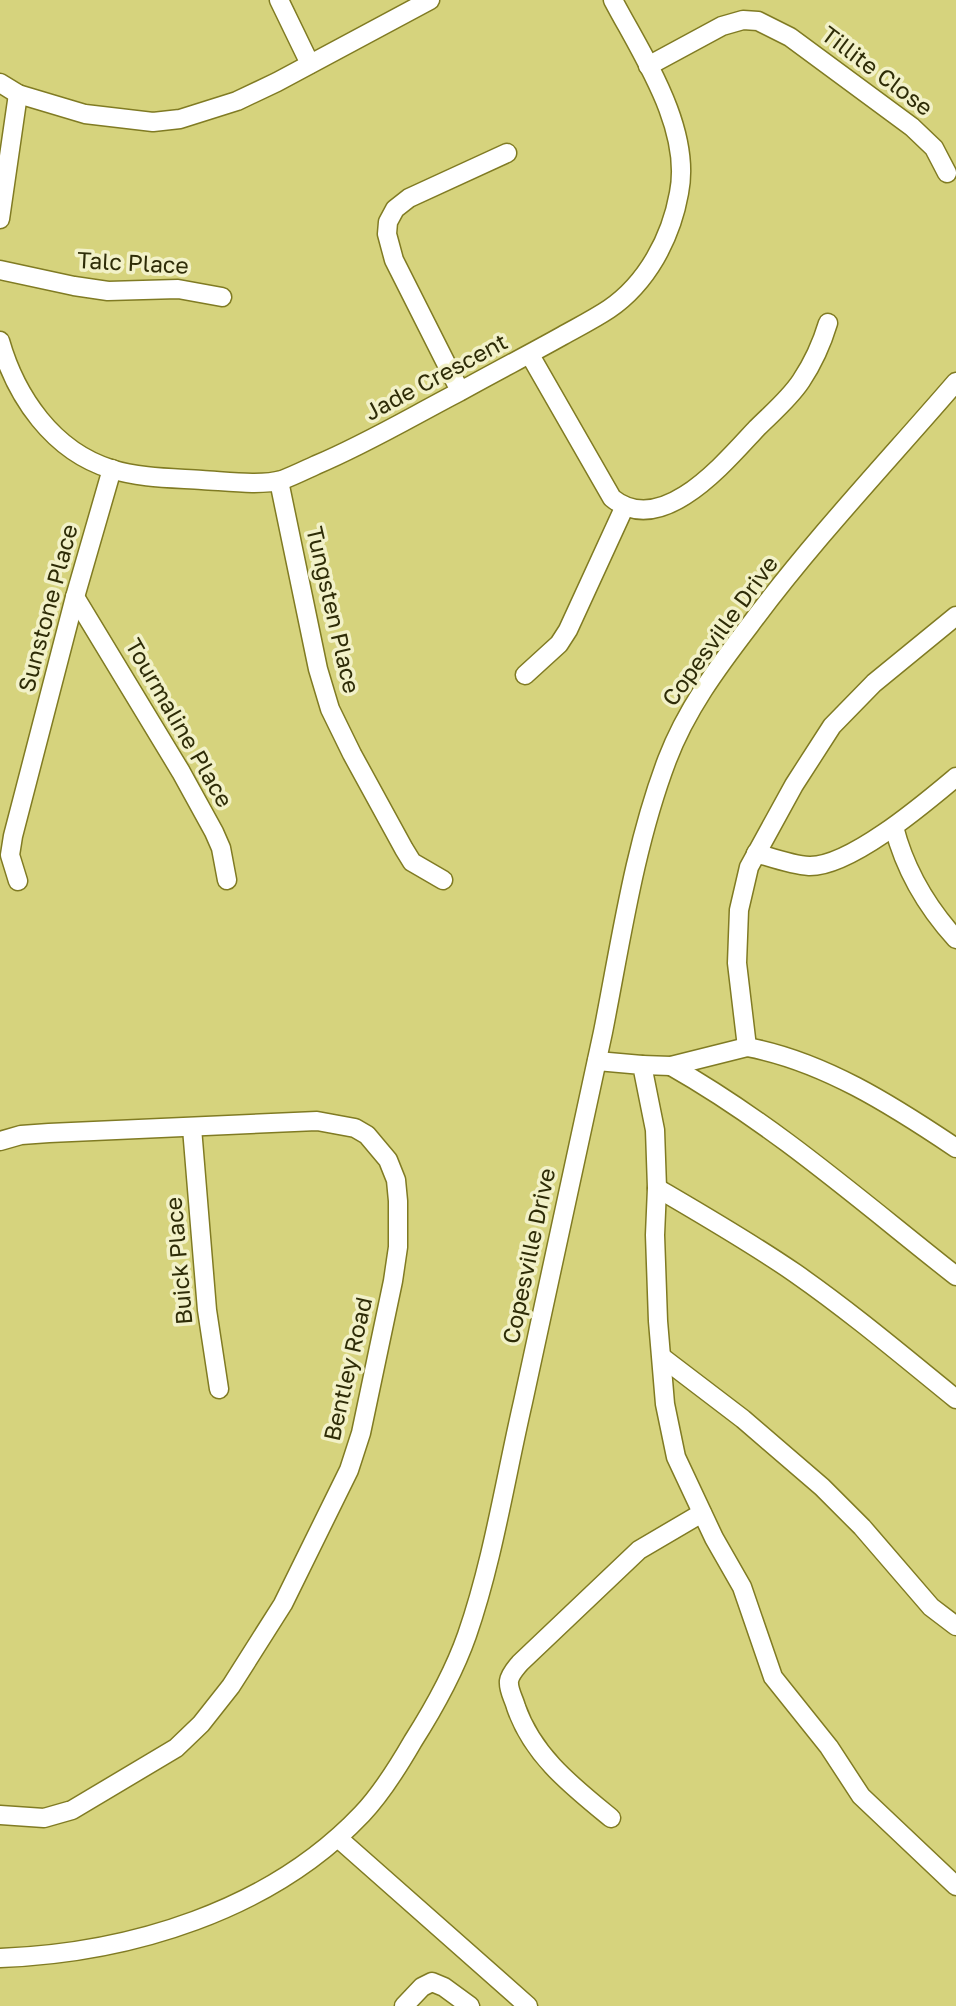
<svg xmlns="http://www.w3.org/2000/svg" width="956" height="2006" font-family="'Golos Text',sans-serif">
  <style>
    .lines { fill: none; stroke-linecap: round; stroke-linejoin: round }
    .minor-casing { stroke: #807b23; stroke-width: 21 }
    .minor { stroke: #fff; stroke-width: 18 }
    .labels { text-anchor: middle; stroke-width: 7; stroke-linejoin: round; paint-order: stroke }
    .street-label { font-size: 23px; fill: #2e2c07; stroke: #f2f1c8 }
  </style>
  <rect width="100%" height="100%" fill="#d6d37d"/>
  <g class="lines">
    <g class="minor-casing">
      <g id="minor">
        <path d="M 279,0 L 310,64"/>
        <path d="M 648,66 L 722,26 L 743,20 L 758,21 L 790,37 L 912,127 L 934,148 L 947,173"/>
        <path d="M 0,83 L 18,94 L 85,114 L 153,122 L 180,119 L 237,101 L 277,82 L 430,0"/>
        <path d="M 0,219 L 18,94"/>
        <path d="M 0,270 L 74,286 L 108,291 L 178,289 L 222,297"/>
        <path d="M 0,341 C 16,397 53,451 111,469 C 139,478 172,478 202,480 C 224,481 261,486 282,480 C 293,476 305,470 316,465 C 366,444 411,417 459,392 C 493,373 528,355 562,336 C 578,327 594,319 609,309 C 647,283 671,238 679,193 C 692,128 642,55 613,0"/>
        <path d="M 530,355 L 612,498 C 662,539 725,462 757,428 C 772,413 789,399 801,381 C 813,363 822,343 828,323"/>
        <path d="M 460,391 L 394,260 L 387,234 L 388,222 L 395,209 L 409,198 L 507,153"/>
        <path d="M 279,481 L 318,669 L 330,709 L 352,754 L 404,849 L 412,862 L 443,880"/>
        <path d="M 75,597 L 181,772 L 214,832 L 221,848 L 227,880"/>
        <path d="M 525,675 L 559,644 L 568,630 L 624,508"/>
        <path d="M 894,827 C 905,870 926,906 956,939"/>
        <path d="M 756,853 C 773,858 792,865 809,866 C 850,867 925,803 956,777"/>
        <path d="M 18,881 L 10,855 L 13,836 L 75,597 L 112,469"/>
        <path d="M 747,1047 C 823,1061 892,1105 956,1148"/>
        <path d="M 597,1061 L 642,1065 L 655,1130 L 657,1188 L 655,1235 L 658,1321 L 665,1404 L 676,1457 L 714,1538 L 742,1587 L 773,1677 L 829,1747 L 861,1796 L 956,1886"/>
        <path d="M 642,1065 L 671,1066 L 747,1047 L 737,963 L 739,910 L 749,867 L 794,785 L 832,726 L 874,683 L 956,616"/>
        <path d="M 671,1066 C 775,1125 862,1202 956,1276"/>
        <path d="M 192,1128 L 207,1310 L 219,1389"/>
        <path d="M 0,1141 L 21,1135 L 49,1133 L 317,1121 L 355,1128 L 367,1135 L 388,1160 L 396,1180 L 398,1201 L 398,1247 L 393,1281 L 361,1433 L 349,1470 L 283,1604 L 231,1686 L 201,1724 L 176,1748 L 72,1810 L 44,1818 L 0,1815"/>
        <path d="M 657,1188 C 703,1215 750,1242 795,1273 C 851,1312 903,1356 956,1399"/>
        <path d="M 663,1358 L 743,1419 L 822,1487 L 862,1527 L 931,1607 L 956,1626"/>
        <path d="M 611,1818 C 572,1786 533,1756 516,1707 C 514,1699 508,1690 509,1681 C 510,1674 516,1668 520,1663 L 639,1550 L 702,1513"/>
        <path d="M 338,1838 L 528,2006"/>
        <path d="M 0,1958 C 130,1953 270,1911 362,1814 C 382,1793 398,1767 413,1741 C 434,1708 454,1672 467,1635 C 493,1560 505,1480 523,1402 C 550,1279 577,1156 603,1032 C 621,941 634,847 667,760 C 686,710 717,668 750,625 C 813,540 887,462 956,382"/>
        <path d="M 404,2006 L 422,1987 L 432,1982 L 444,1987 L 470,2006"/>
      </g>
    </g>
    <use href="#minor" class="minor"/>
  </g>
  <g class="labels">
    <g class="street-label">
      <text transform="translate(877 71) rotate(37)" y="8">Tillite Close</text>
      <text transform="translate(133 263) rotate(3)" y="8">Talc Place</text>
      <text transform="translate(436 377) rotate(-28)" y="8">Jade Crescent</text>
      <text transform="translate(48 608) rotate(-75)" y="8">Sunstone Place</text>
      <text transform="translate(333 610) rotate(77)" y="8">Tungsten Place</text>
      <text transform="translate(720 631) rotate(-54)" y="8">Copesville Drive</text>
      <text transform="translate(179 723) rotate(60)" y="8">Tourmaline Place</text>
      <text transform="translate(529 1256) rotate(-78)" y="8">Copesville Drive</text>
      <text transform="translate(179 1261) rotate(-95)" y="8">Buick Place</text>
      <text transform="translate(348 1369) rotate(-77)" y="8">Bentley Road</text>
    </g>
  </g>
</svg>
